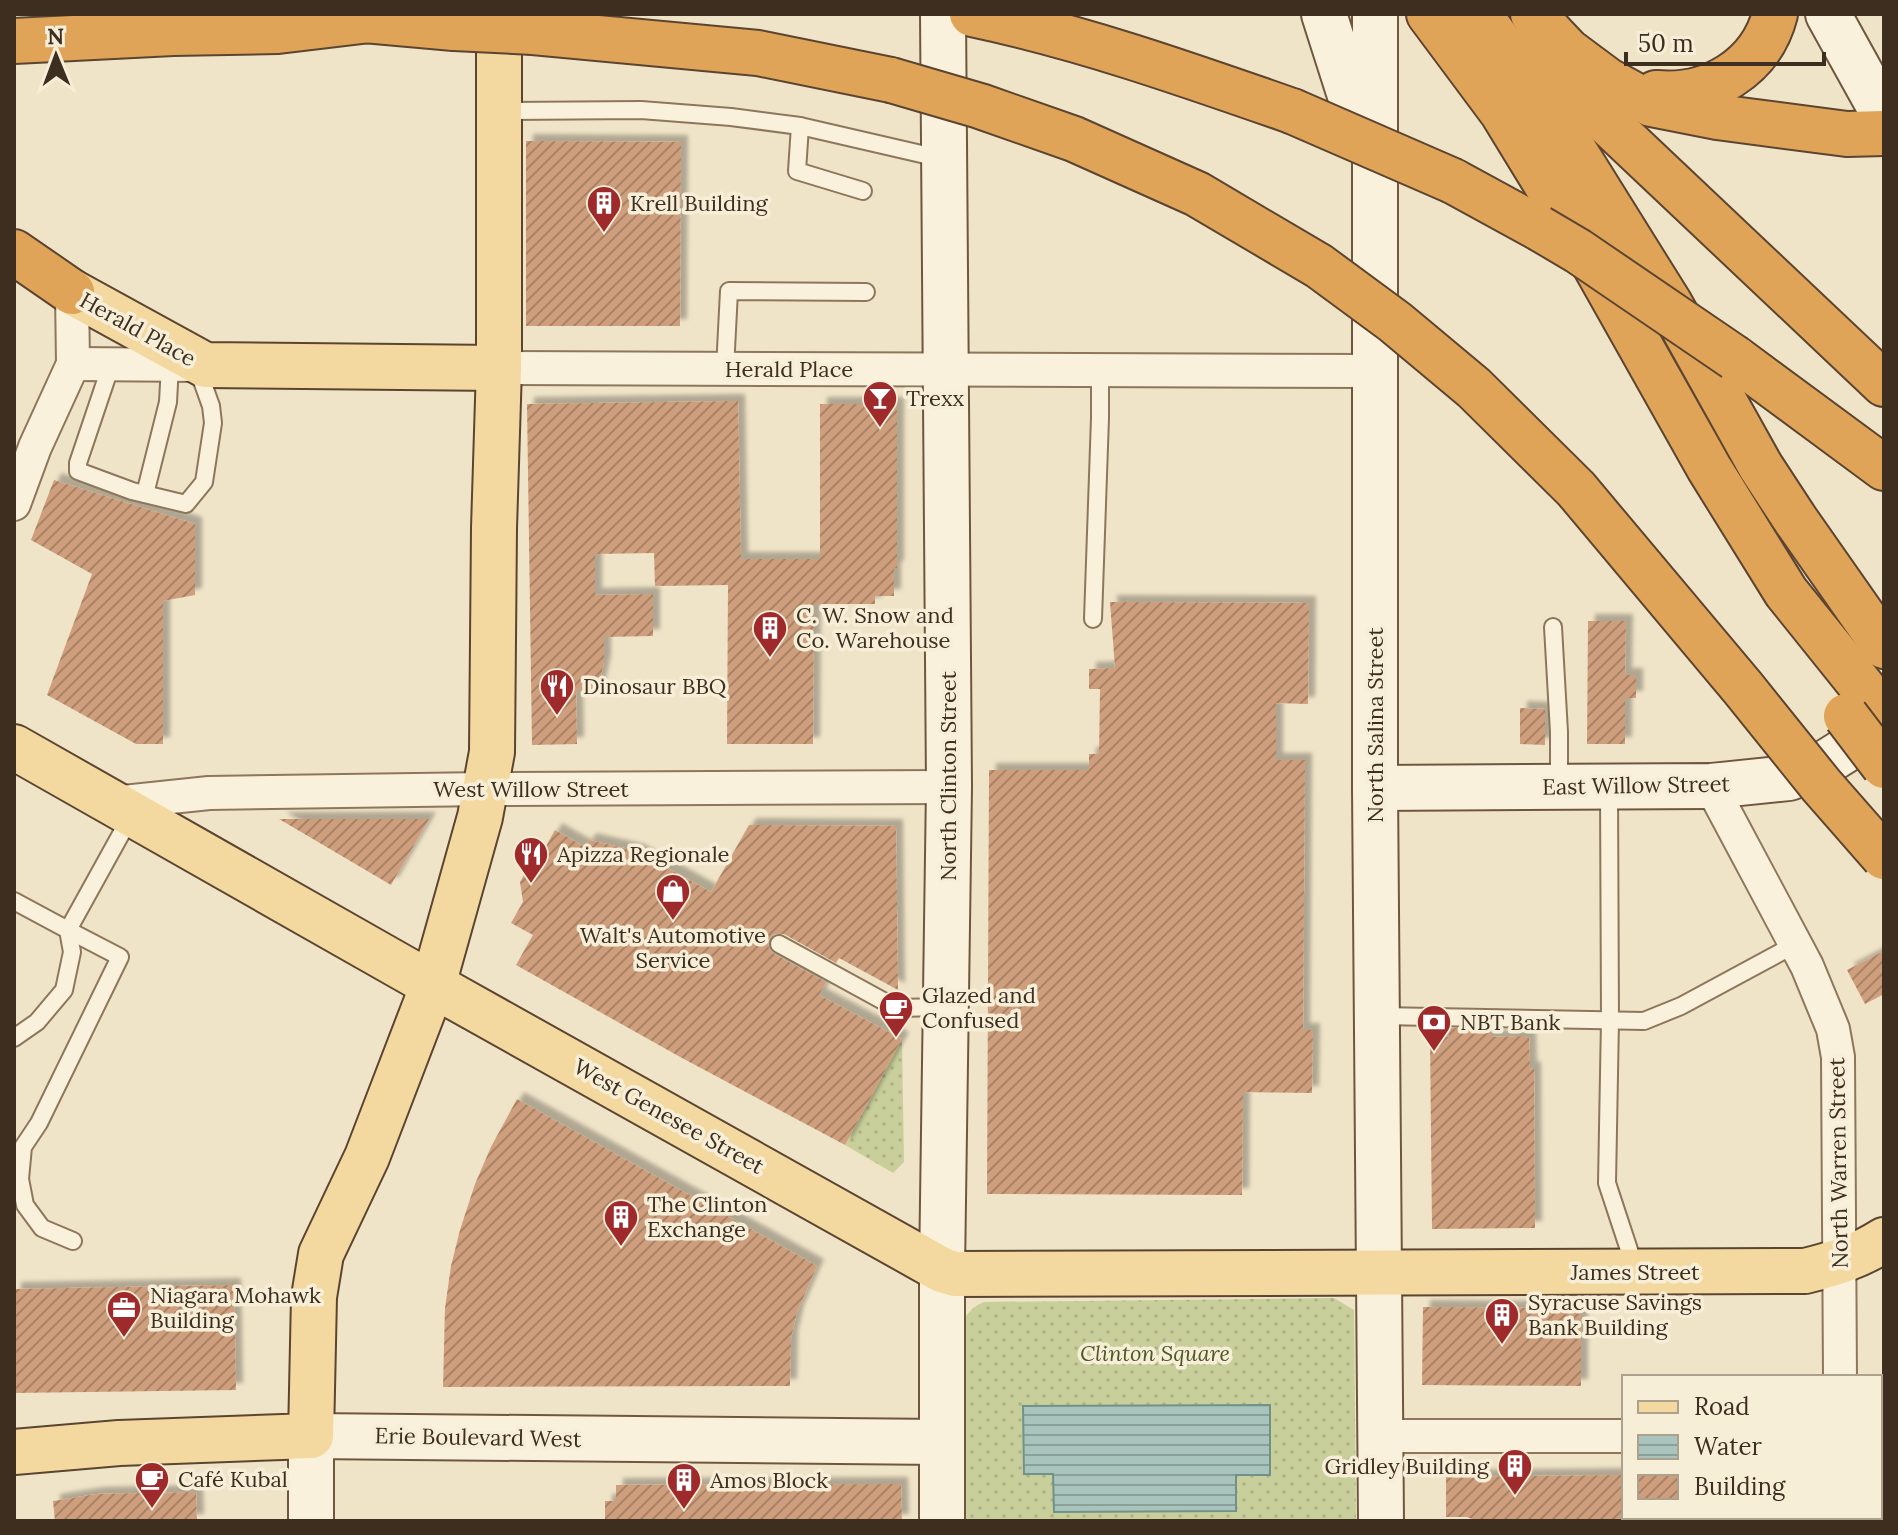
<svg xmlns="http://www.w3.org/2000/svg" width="1898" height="1535" font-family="Lora,serif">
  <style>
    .grass { fill: url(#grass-dots); fill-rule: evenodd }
    .water { fill: url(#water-rules); stroke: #6f938a; stroke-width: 2 }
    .building { fill: url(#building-hatch); filter: url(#shadow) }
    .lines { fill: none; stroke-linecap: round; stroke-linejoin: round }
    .lane-casing { stroke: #8d765c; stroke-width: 20 }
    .street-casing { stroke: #8d765c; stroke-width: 36 }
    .secondary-casing { stroke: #6f573f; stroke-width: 48 }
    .primary-casing { stroke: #5b4430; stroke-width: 48 }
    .highway-casing { stroke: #5b4430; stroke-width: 48 }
    .lane { stroke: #faf1dc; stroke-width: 16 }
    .street { stroke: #faf1dc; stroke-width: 32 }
    .secondary { stroke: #faf1dc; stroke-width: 44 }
    .primary { stroke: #f3d9a0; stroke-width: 44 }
    .highway { stroke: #e0a458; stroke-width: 44 }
    .highway-bridge-casing { stroke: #5b4430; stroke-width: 48; stroke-linecap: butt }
    .highway-bridge { stroke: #e0a458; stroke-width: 44 }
    .labels { text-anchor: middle; stroke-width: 7; stroke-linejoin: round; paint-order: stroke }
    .poi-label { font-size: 22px; fill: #3d2e20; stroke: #f7eed8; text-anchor: start }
    .street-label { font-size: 22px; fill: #3d2e20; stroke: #f7eed8 }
    .park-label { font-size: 22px; font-style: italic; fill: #4d5a26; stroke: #f7eed8 }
  </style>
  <defs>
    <pattern id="grass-dots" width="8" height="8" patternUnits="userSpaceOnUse" patternTransform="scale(2)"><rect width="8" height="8" fill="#c9cf9b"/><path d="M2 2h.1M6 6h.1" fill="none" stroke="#aeb285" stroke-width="1.8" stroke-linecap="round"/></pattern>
    <pattern id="water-rules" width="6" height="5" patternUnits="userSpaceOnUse" patternTransform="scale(2)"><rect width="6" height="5" fill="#a9c4bc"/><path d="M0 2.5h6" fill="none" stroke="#8ba098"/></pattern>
    <pattern id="building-hatch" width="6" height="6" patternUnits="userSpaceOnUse" patternTransform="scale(2)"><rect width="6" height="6" fill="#cf9f7d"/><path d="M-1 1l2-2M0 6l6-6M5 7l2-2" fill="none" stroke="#a98266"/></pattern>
    <filter id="shadow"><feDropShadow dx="7" dy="-7" stdDeviation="2" flood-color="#0004"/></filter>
  </defs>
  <rect width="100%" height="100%" fill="#f0e4c8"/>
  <g class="grass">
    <path d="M 902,1039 L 904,1162 L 893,1173 L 845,1145 Z"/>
    <path d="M 1334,1298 L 1354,1310 L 1356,1521 L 963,1521 L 962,1323 C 966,1314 975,1305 984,1302 ZM 1053,1473 L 1269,1475 L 1235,1475 L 1235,1511 L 1054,1511 Z"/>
  </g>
  <path class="water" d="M 1270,1405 L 1270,1475 L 1236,1475 L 1236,1511 L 1054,1512 L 1053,1474 L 1024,1474 L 1023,1406 Z"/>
  <g class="building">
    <path d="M 526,141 L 681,142 L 680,326 L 526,326 Z"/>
    <path d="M 738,401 L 741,559 L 820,559 L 820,404 L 897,404 L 897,568 L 894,568 L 894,596 L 875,596 L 875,604 L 814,604 L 813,744 L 727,744 L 728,585 L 655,586 L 654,553 L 595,554 L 595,595 L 653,594 L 653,636 L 604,637 L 604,662 L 598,689 L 576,690 L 577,744 L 532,745 L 527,404 Z"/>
    <path d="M 54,480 L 195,524 L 195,595 L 163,601 L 163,744 L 136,744 L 47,695 L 92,574 L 31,540 Z"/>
    <path d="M 1110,602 L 1309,603 L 1308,704 L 1276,703 L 1276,760 L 1305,760 L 1303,1030 L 1313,1030 L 1312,1093 L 1243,1092 L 1242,1195 L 987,1194 L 989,770 L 1089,770 L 1089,754 L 1099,754 L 1100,689 L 1089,689 L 1089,669 L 1115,668 Z"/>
    <path d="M 1588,621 L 1626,621 L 1625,675 L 1636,675 L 1636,698 L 1625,698 L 1625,744 L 1587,744 Z"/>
    <path d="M 1520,708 L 1545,709 L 1545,745 L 1520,744 Z"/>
    <path d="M 279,819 L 429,819 L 391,885 Z"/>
    <path d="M 749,825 L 896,826 L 898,990 L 839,958 L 836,963 L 784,934 L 774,934 L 770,938 L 768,943 L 769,949 L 774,954 L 826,982 L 819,995 L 902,1039 L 845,1145 L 682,1058 L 516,965 L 533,935 L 511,923 L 523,902 L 520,882 L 525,873 L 532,872 L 555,830 L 585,847 L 589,840 L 637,851 L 711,892 Z"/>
    <path d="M 1884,951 L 1884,994 L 1865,1004 L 1847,970 Z"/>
    <path d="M 1449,1028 L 1491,1029 L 1491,1037 L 1529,1036 L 1530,1069 L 1534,1068 L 1535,1228 L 1432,1229 L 1430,1037 L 1449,1037 Z"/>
    <path d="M 517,1099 L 817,1266 L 797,1312 L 791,1338 L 790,1386 L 443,1387 L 445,1308 L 451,1266 L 460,1230 L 475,1184 L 491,1147 Z"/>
    <path d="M 234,1285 L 236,1390 L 14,1393 L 14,1289 Z"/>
    <path d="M 1423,1307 L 1581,1308 L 1581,1386 L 1422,1385 Z"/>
    <path d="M 1624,1475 L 1624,1521 L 1477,1521 L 1467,1517 L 1446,1517 L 1446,1477 Z"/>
    <path d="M 901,1484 L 902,1521 L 605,1521 L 605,1501 L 616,1501 L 616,1485 Z"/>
    <path d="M 196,1492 L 197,1521 L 55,1521 L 53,1501 L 97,1494 Z"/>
  </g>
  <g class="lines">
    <g class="lane-casing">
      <g id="lane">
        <path d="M 500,111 L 641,110 L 731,117 L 800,126"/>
        <path d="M 863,191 L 797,171 L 800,126 L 943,159"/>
        <path d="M 111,365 L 78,463 L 78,471 L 132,491 L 186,504 L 204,482 L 213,423 L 211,406 L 197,367"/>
        <path d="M 725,369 L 729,291 L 866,292"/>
        <path d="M 145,494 L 168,402 L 170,365"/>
        <path d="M 1093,619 L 1100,418 L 1100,370"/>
        <path d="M 1553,627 L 1559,732 L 1559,785"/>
        <path d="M 1609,788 L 1610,1020 L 1607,1183 L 1635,1268"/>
        <path d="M 14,901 L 68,930 L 72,952 L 64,990 L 37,1022 L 14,1038"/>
        <path d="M 779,944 L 896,1008 L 944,1007"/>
        <path d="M 1380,1016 L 1644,1021 L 1681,1006 L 1796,944"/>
        <path d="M 73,1241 L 42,1228 L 25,1205 L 20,1179 L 23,1147 L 39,1123 L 120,957 L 68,930 L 131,816"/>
      </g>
    </g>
    <g class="street-casing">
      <g id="street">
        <path d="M 73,364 L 202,365"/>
        <path d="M 499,368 L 1374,371"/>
        <path d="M 14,504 L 35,447 L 73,364 L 72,292"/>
        <path d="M 1711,786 L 1807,966 L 1833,1029 L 1838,1057 L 1840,1377"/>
        <path d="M 114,803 L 209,793 L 486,789 L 949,787"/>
        <path d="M 1880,1435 L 1884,1435"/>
        <path d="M 1381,1436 L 1624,1436"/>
        <path d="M 1841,1517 L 1841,1521"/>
      </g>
    </g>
    <g class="secondary-casing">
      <g id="secondary">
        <path d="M 1324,14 L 1361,130"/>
        <path d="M 1375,14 L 1375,788 L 1381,1521"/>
        <path d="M 1828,14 L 1884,115"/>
        <path d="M 1375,788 L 1711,786 L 1789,778 L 1817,768 L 1884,726"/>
        <path d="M 311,1521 L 311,1436 L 942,1442"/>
        <path d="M 942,1521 L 942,1270 L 949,787 L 943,14"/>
      </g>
    </g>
    <g class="primary-casing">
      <g id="primary">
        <path d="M 72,292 L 205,365 L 499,368"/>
        <path d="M 14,747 L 433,985 L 942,1270 L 955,1274 L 1805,1271 C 1834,1264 1859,1256 1884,1240"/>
        <path d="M 14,1452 L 119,1443 L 311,1436 L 314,1297 L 321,1254 L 367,1157 L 433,985 L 480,817 L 492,752 L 494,528 L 499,368 L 499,14"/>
      </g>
    </g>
    <g class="highway-casing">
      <g id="highway">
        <path d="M 972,14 C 1081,37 1186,74 1292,111"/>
        <path d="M 1429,14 L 1502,112 L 1584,246 L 1709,468 L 1786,592 L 1884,714"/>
        <path d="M 1479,14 L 1552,115 L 1670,304 L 1761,467 L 1795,519 L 1884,646"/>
        <path d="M 1533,14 L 1568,51 L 1607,80 L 1651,104 L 1717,117 L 1847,134 L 1884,133"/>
        <path d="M 342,18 L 454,28"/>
        <path d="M 533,32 L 758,53 L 891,80"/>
        <path d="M 14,41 L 173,33 L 278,31 L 370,20"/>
        <path d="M 1530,45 L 1558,76 L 1884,384"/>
        <path d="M 1656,93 C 1710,98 1761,68 1775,14"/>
        <path d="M 1453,181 L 1539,228"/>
        <path d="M 14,252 L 72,292"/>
        <path d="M 1735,358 L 1884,468"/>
      </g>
    </g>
    <use href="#lane" class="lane"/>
    <use href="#street" class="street"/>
    <use href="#secondary" class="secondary"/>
    <use href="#primary" class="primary"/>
    <use href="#highway" class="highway"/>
    <g class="highway-bridge-casing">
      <g id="highway-bridge">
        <path d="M 454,28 L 533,32"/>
        <path d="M 891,80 L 980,106 L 1074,139 L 1197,194 L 1319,266 L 1395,322 L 1474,388 L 1576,489 L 1743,688 L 1821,785 L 1884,857"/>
        <path d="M 1292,111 L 1453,181"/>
        <path d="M 1539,228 L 1578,251 L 1735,358"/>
        <path d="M 1846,716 L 1884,766"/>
      </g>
    </g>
    <use href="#highway-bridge" class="highway-bridge"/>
  </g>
  <defs>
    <g id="building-pin" transform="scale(1.8)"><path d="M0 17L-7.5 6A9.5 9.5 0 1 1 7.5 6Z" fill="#9e2a2b" stroke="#f7eed8"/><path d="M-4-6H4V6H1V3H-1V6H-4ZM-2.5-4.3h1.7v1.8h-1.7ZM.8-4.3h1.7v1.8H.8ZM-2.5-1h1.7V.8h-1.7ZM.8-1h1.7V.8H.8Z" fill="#fff"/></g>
    <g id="bar-pin" transform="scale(1.8)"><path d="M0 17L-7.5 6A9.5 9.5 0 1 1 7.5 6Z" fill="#9e2a2b" stroke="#f7eed8"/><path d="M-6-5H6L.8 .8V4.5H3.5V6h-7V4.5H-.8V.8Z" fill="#fff"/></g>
    <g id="restaurant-pin" transform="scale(1.8)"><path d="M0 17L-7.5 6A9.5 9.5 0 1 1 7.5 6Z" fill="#9e2a2b" stroke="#f7eed8"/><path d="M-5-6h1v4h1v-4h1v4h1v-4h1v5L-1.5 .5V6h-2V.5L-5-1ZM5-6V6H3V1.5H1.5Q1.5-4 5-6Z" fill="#fff"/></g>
    <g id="shop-pin" transform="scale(1.8)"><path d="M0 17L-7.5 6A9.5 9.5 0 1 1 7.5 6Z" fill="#9e2a2b" stroke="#f7eed8"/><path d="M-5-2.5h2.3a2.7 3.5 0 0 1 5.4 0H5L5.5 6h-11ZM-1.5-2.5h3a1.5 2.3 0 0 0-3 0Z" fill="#fff"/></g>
    <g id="cafe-pin" transform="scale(1.8)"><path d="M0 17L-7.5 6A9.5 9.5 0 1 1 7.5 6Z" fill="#9e2a2b" stroke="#f7eed8"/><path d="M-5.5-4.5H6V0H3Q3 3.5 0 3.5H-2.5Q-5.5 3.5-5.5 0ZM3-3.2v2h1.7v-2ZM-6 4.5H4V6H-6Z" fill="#fff"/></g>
    <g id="bank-pin" transform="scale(1.8)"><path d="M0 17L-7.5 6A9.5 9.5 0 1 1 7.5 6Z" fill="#9e2a2b" stroke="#f7eed8"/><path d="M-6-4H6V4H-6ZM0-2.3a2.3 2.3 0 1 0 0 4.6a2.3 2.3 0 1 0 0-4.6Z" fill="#fff"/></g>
    <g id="office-pin" transform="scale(1.8)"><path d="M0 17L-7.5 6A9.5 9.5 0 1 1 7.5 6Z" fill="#9e2a2b" stroke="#f7eed8"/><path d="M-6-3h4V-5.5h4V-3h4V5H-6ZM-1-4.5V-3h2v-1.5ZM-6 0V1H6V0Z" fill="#fff"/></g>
  </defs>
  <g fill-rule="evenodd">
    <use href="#building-pin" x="604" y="203"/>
    <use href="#bar-pin" x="880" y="398"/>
    <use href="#building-pin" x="770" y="628"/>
    <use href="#restaurant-pin" x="557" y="686"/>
    <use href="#restaurant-pin" x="531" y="854"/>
    <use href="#shop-pin" x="673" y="891"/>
    <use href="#cafe-pin" x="896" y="1008"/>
    <use href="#bank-pin" x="1434" y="1022"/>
    <use href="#building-pin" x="621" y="1217"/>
    <use href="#office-pin" x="124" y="1308"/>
    <use href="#building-pin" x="1502" y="1315"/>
    <use href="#building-pin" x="1515" y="1466"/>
    <use href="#cafe-pin" x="152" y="1479"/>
    <use href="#building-pin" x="684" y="1480"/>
  </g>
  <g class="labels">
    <g class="poi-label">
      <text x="630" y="211">Krell Building</text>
      <text x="906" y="406">Trexx</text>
      <text x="796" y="623">C. W. Snow and<tspan x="796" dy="25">Co. Warehouse</tspan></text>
      <text x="583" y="694">Dinosaur BBQ</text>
      <text x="557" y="862">Apizza Regionale</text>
      <text x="673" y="943" text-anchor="middle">Walt's Automotive<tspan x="673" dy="25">Service</tspan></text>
      <text x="922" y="1003">Glazed and<tspan x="922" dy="25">Confused</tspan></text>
      <text x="1460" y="1030">NBT Bank</text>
      <text x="647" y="1212">The Clinton<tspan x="647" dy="25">Exchange</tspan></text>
      <text x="150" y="1303">Niagara Mohawk<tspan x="150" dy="25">Building</tspan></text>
      <text x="1528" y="1310">Syracuse Savings<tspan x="1528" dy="25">Bank Building</tspan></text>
      <text x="1489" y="1474" text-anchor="end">Gridley Building</text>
      <text x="178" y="1487">Café Kubal</text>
      <text x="710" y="1488">Amos Block</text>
    </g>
    <g class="street-label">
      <text transform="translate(138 329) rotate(29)" y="8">Herald Place</text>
      <text x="789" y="377">Herald Place</text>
      <text transform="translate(1375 725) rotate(-90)" y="8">North Salina Street</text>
      <text transform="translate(948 776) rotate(-90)" y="8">North Clinton Street</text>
      <text transform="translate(1636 785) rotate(-1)" y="8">East Willow Street</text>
      <text x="531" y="797">West Willow Street</text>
      <text transform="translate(669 1116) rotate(29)" y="8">West Genesee Street</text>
      <text transform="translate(1838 1163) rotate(-91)" y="8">North Warren Street</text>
      <text x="1635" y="1280">James Street</text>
      <text transform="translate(478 1437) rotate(1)" y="8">Erie Boulevard West</text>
    </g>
    <g class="park-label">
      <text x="1155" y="1361">Clinton Square</text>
    </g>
  </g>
  <rect width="1898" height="1535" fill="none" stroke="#3d2e20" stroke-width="32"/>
  <rect x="1622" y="1375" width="260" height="144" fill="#f7eed8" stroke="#ada18e" stroke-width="2"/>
  <rect x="1638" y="1401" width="40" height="12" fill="#f3d9a0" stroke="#ada18e" stroke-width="2"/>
  <text x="1694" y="1415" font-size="24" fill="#3d2e20">Road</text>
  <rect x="1638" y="1435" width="40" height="24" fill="url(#water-rules)" stroke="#ada18e" stroke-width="2"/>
  <text x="1694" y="1455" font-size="24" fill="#3d2e20">Water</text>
  <rect x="1638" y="1475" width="40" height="24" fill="url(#building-hatch)" stroke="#ada18e" stroke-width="2"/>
  <text x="1694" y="1495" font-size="24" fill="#3d2e20">Building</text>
  <g transform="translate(56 56) rotate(359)" stroke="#f7eed8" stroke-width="6" paint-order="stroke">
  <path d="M0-6L14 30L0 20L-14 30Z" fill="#3d2e20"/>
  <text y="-12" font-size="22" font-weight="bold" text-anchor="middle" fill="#3d2e20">N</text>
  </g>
  <path d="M1626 52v12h198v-12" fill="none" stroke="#3d2e20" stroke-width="4"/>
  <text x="1638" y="52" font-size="24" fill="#3d2e20" stroke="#f7eed8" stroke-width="6" paint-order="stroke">50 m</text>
</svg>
